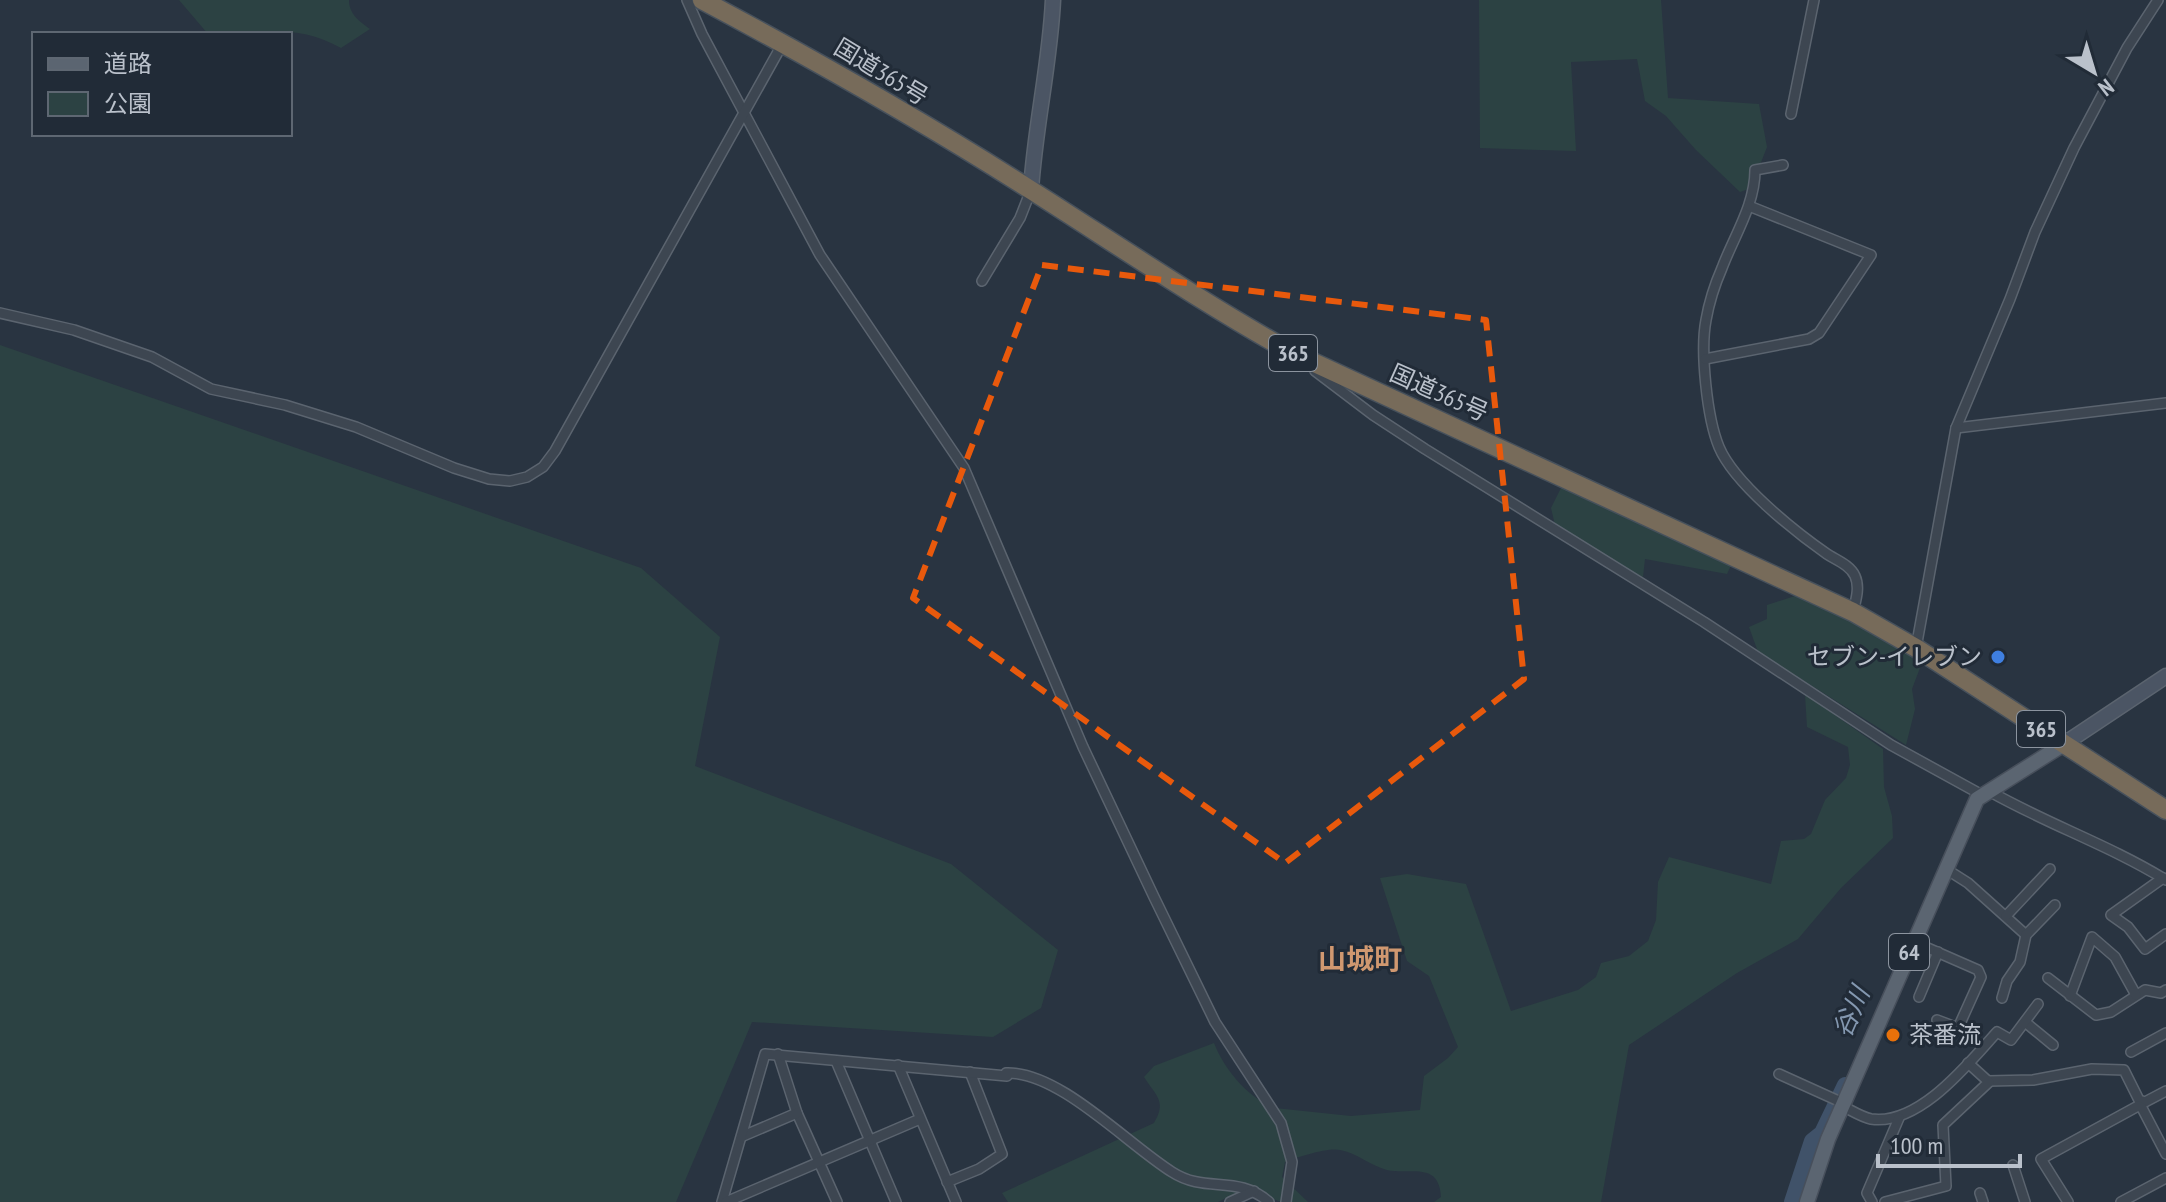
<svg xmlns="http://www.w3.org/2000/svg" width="2166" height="1202" font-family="'PT Sans Narrow','Noto Sans JP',sans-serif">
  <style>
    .green { fill: #2c4243 }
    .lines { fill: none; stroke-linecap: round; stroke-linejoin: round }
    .river { stroke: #405269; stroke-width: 16 }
    .street-casing { stroke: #5b646f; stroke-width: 12 }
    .secondary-casing { stroke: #5b646f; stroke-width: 17 }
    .primary-casing { stroke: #474f5b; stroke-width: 17 }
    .highway-casing { stroke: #47515c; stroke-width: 21 }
    .street { stroke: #3d4651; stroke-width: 9 }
    .secondary { stroke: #4b5564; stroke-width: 14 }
    .primary { stroke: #5b6571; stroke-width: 14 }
    .highway { stroke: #776b5a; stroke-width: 18 }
    .marked { fill: none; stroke: #e8590c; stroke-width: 6; stroke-dasharray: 16 10; stroke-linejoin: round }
    .shop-dot { fill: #3f7fe0; stroke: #212b37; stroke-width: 3 }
    .food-dot { fill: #e8710a; stroke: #212b37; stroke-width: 3 }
    .labels { text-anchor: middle; stroke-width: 6; stroke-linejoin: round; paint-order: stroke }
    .shield { fill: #212b37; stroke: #8c949f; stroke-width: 2 }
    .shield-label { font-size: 22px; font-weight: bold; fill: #bac1cb }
    .street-label { font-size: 24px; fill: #bac1cb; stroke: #212b37 }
    .poi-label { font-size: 24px; fill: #bac1cb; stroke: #212b37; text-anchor: end }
    .water-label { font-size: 26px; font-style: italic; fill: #8498b0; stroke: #212b37 }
    .quarter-label { font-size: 28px; font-weight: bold; fill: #d09870; stroke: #212b37 }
  </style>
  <rect width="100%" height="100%" fill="#293441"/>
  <g class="green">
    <path d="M 179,0 L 349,0 C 349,14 359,21 370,29 L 341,48 C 295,22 258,34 208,34 Z"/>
    <path d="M 1479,0 L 1661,0 L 1668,98 L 1759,104 L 1767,147 L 1751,188 L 1740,192 L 1696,150 L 1666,116 L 1645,101 L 1637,59 L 1571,62 L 1576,151 L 1480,148 Z"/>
    <path d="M 0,345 L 641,568 L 720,637 L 695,766 L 951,864 L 1058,950 L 1041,1008 L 993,1037 L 752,1022 L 676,1202 L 0,1202 Z"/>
    <path d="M 1562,486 L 1732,563 L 1727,574 L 1645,559 L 1643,577 L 1594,553 L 1555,525 L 1551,508 Z"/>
    <path d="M 1795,596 L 1862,626 L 1923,660 L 1912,689 L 1915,709 L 1906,745 L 1758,652 L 1749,627 L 1767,619 L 1767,605 Z"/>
    <path d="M 1805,694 L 1883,749 L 1884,787 L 1892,816 L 1893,838 L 1841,888 L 1798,939 L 1737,973 L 1629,1045 L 1601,1202 L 1434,1202 L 1441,1197 C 1439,1161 1411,1175 1387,1170 C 1371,1166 1357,1153 1340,1150 C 1330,1147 1296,1157 1285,1162 L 1282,1177 L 1308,1202 L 1282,1202 L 1244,1189 L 1218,1202 L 1008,1202 L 1002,1193 L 1154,1123 C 1167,1101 1156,1096 1144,1077 L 1154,1066 L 1214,1043 C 1224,1069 1248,1098 1275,1108 L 1351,1116 L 1420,1110 L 1424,1076 L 1448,1058 L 1458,1047 L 1429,976 L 1407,961 L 1380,878 L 1407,874 L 1466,884 L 1511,1011 L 1578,990 L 1596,977 L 1601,963 L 1629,956 L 1648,941 L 1656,920 L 1658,882 L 1669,857 L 1771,884 L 1781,841 L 1804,839 L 1811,834 L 1825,800 L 1846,778 L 1850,765 L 1848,747 L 1807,727 Z"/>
  </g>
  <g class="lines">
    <path class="river" d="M 1792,1202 L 1812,1141 L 1822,1133 L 1845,1085"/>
    <g class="street-casing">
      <g id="street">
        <path d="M 687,0 L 702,34 L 820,255 L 964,468 L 1083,747 L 1154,897 L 1215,1022 L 1281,1123 L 1292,1162 L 1286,1202"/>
        <path d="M 1791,114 L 1814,0"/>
        <path d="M 1783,165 L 1755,170 C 1755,205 1734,236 1722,268 C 1715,284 1709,303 1706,320 C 1700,351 1707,418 1719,447 C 1734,483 1794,531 1827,554 C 1836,560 1850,565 1855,576 C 1860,587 1856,600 1853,612"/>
        <path d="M 982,281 L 1020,218 L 1031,190"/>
        <path d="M 0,313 L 74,330 L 152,357 L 211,389 L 285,405 L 356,427 L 454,468 L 489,479 L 510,481 L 527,477 L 543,467 L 555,451 L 783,43"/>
        <path d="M 1705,359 L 1809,339 L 1819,333 L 1871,255 L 1749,206"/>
        <path d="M 1315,371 L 1373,415 L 1425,449 L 1704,622 L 1891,745 L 1982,795"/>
        <path d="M 1956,428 L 2166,403"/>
        <path d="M 1916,648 L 1956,428 L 2010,299 L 2035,232 L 2074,148 L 2127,48 L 2158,0"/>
        <path d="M 1989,791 C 2047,824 2109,845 2166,880"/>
        <path d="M 1946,869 L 1968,883 L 2026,935"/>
        <path d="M 2163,878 L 2111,915 L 2128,927 L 2145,949 L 2166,934"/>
        <path d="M 2006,916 L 2050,869"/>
        <path d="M 1914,942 L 1978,970 L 1981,977 L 1958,1028 L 1937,1020"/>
        <path d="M 2048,978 L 2096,1015 L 2111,1012 L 2145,990 L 2161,993 L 2166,990"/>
        <path d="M 2070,996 L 2092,937 L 2115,957 L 2136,995"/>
        <path d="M 1919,997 L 1938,952"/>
        <path d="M 2002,998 L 2007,981 L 2020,962 L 2026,935 L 2055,905"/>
        <path d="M 2025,1022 L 2053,1045"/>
        <path d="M 2131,1052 L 2166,1033"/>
        <path d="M 778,1054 L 797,1113 L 837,1202"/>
        <path d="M 836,1061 L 896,1202"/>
        <path d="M 898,1065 L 956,1202"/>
        <path d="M 1779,1074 L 1843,1103"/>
        <path d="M 1988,1081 L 2033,1080 L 2092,1069 L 2124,1070 L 2139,1100 L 2145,1102 L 2166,1091"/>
        <path d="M 1842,1106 C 1851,1110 1861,1117 1871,1119 C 1919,1126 1968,1064 1997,1032 L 2011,1040 L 2038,1004"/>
        <path d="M 743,1136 L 797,1113"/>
        <path d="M 2013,1165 L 2025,1202"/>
        <path d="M 947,1182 L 979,1169 L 1002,1154 L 970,1072"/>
        <path d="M 1980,1193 L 1983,1202"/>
        <path d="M 722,1202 L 765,1054 L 1007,1076 L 1006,1073 C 1059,1071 1127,1144 1172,1172 C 1206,1194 1237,1174 1269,1202"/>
        <path d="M 726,1202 L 920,1119"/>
        <path d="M 1230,1202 L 1254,1191"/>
        <path d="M 1872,1202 L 1867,1193 L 1899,1118"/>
        <path d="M 1885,1202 L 1946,1186 L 1943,1125 L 1989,1082 L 1968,1063"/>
        <path d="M 2068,1202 L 2041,1159 L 2138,1106 L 2142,1108 L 2166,1154"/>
        <path d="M 2121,1202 L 2166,1178"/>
      </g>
    </g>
    <g class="secondary-casing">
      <g id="secondary">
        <path d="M 1031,190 C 1035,126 1050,64 1053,0"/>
        <path d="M 2064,744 L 2166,676"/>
      </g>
    </g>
    <g class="primary-casing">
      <path id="primary" d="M 1807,1202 L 1828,1139 L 1977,799 L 2064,744"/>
    </g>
    <g class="highway-casing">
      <path id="highway" d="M 702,0 C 815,60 926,123 1034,192 C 1119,246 1203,303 1291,352 L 1853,612 L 1916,648 L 2166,810"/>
    </g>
    <use href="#street" class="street"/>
    <use href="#secondary" class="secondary"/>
    <use href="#primary" class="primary"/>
    <use href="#highway" class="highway"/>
  </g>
  <path class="marked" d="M 1042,265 L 1486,320 L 1524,679 L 1285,863 L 913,598 Z"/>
  <circle class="shop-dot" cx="1998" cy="657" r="8"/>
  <circle class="food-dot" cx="1893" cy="1035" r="8"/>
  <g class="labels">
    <g class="shield">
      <rect x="1269" y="335" width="48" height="36" rx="6"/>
      <rect x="2017" y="711" width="48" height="36" rx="6"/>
      <rect x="1889" y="934" width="40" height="36" rx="6"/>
    </g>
    <g class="shield-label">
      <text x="1293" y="361">365</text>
      <text x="2041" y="737">365</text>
      <text x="1909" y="960">64</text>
    </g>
    <g class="street-label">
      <text transform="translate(881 72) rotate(31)" y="8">国道365号</text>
      <text transform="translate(1439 393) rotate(24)" y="8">国道365号</text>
    </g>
    <g class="poi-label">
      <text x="1982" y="665">セブン-イレブン</text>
      <text x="1909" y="1043" text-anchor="start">茶番流</text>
    </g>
    <g class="water-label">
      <text transform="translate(1851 1012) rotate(-66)" y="9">谷川</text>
    </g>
    <g class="quarter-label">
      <text x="1360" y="969">山城町</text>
    </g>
  </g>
  <rect x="32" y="32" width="260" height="104" fill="#212b37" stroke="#5e6772" stroke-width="2"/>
  <rect x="48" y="58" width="40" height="12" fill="#5b6571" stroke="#5e6772" stroke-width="2"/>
  <text x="104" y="72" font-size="24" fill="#bac1cb">道路</text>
  <rect x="48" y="92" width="40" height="24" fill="#2c4243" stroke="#5e6772" stroke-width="2"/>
  <text x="104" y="112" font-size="24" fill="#bac1cb">公園</text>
  <g transform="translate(2094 72) rotate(142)" stroke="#212b37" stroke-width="6" paint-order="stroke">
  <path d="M0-6L14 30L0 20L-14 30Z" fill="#bac1cb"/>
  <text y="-12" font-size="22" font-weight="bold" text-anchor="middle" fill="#bac1cb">N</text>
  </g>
  <path d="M1878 1154v12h142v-12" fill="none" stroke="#bac1cb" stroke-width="4"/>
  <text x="1890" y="1154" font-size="24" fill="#bac1cb" stroke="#212b37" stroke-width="6" paint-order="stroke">100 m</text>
</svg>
